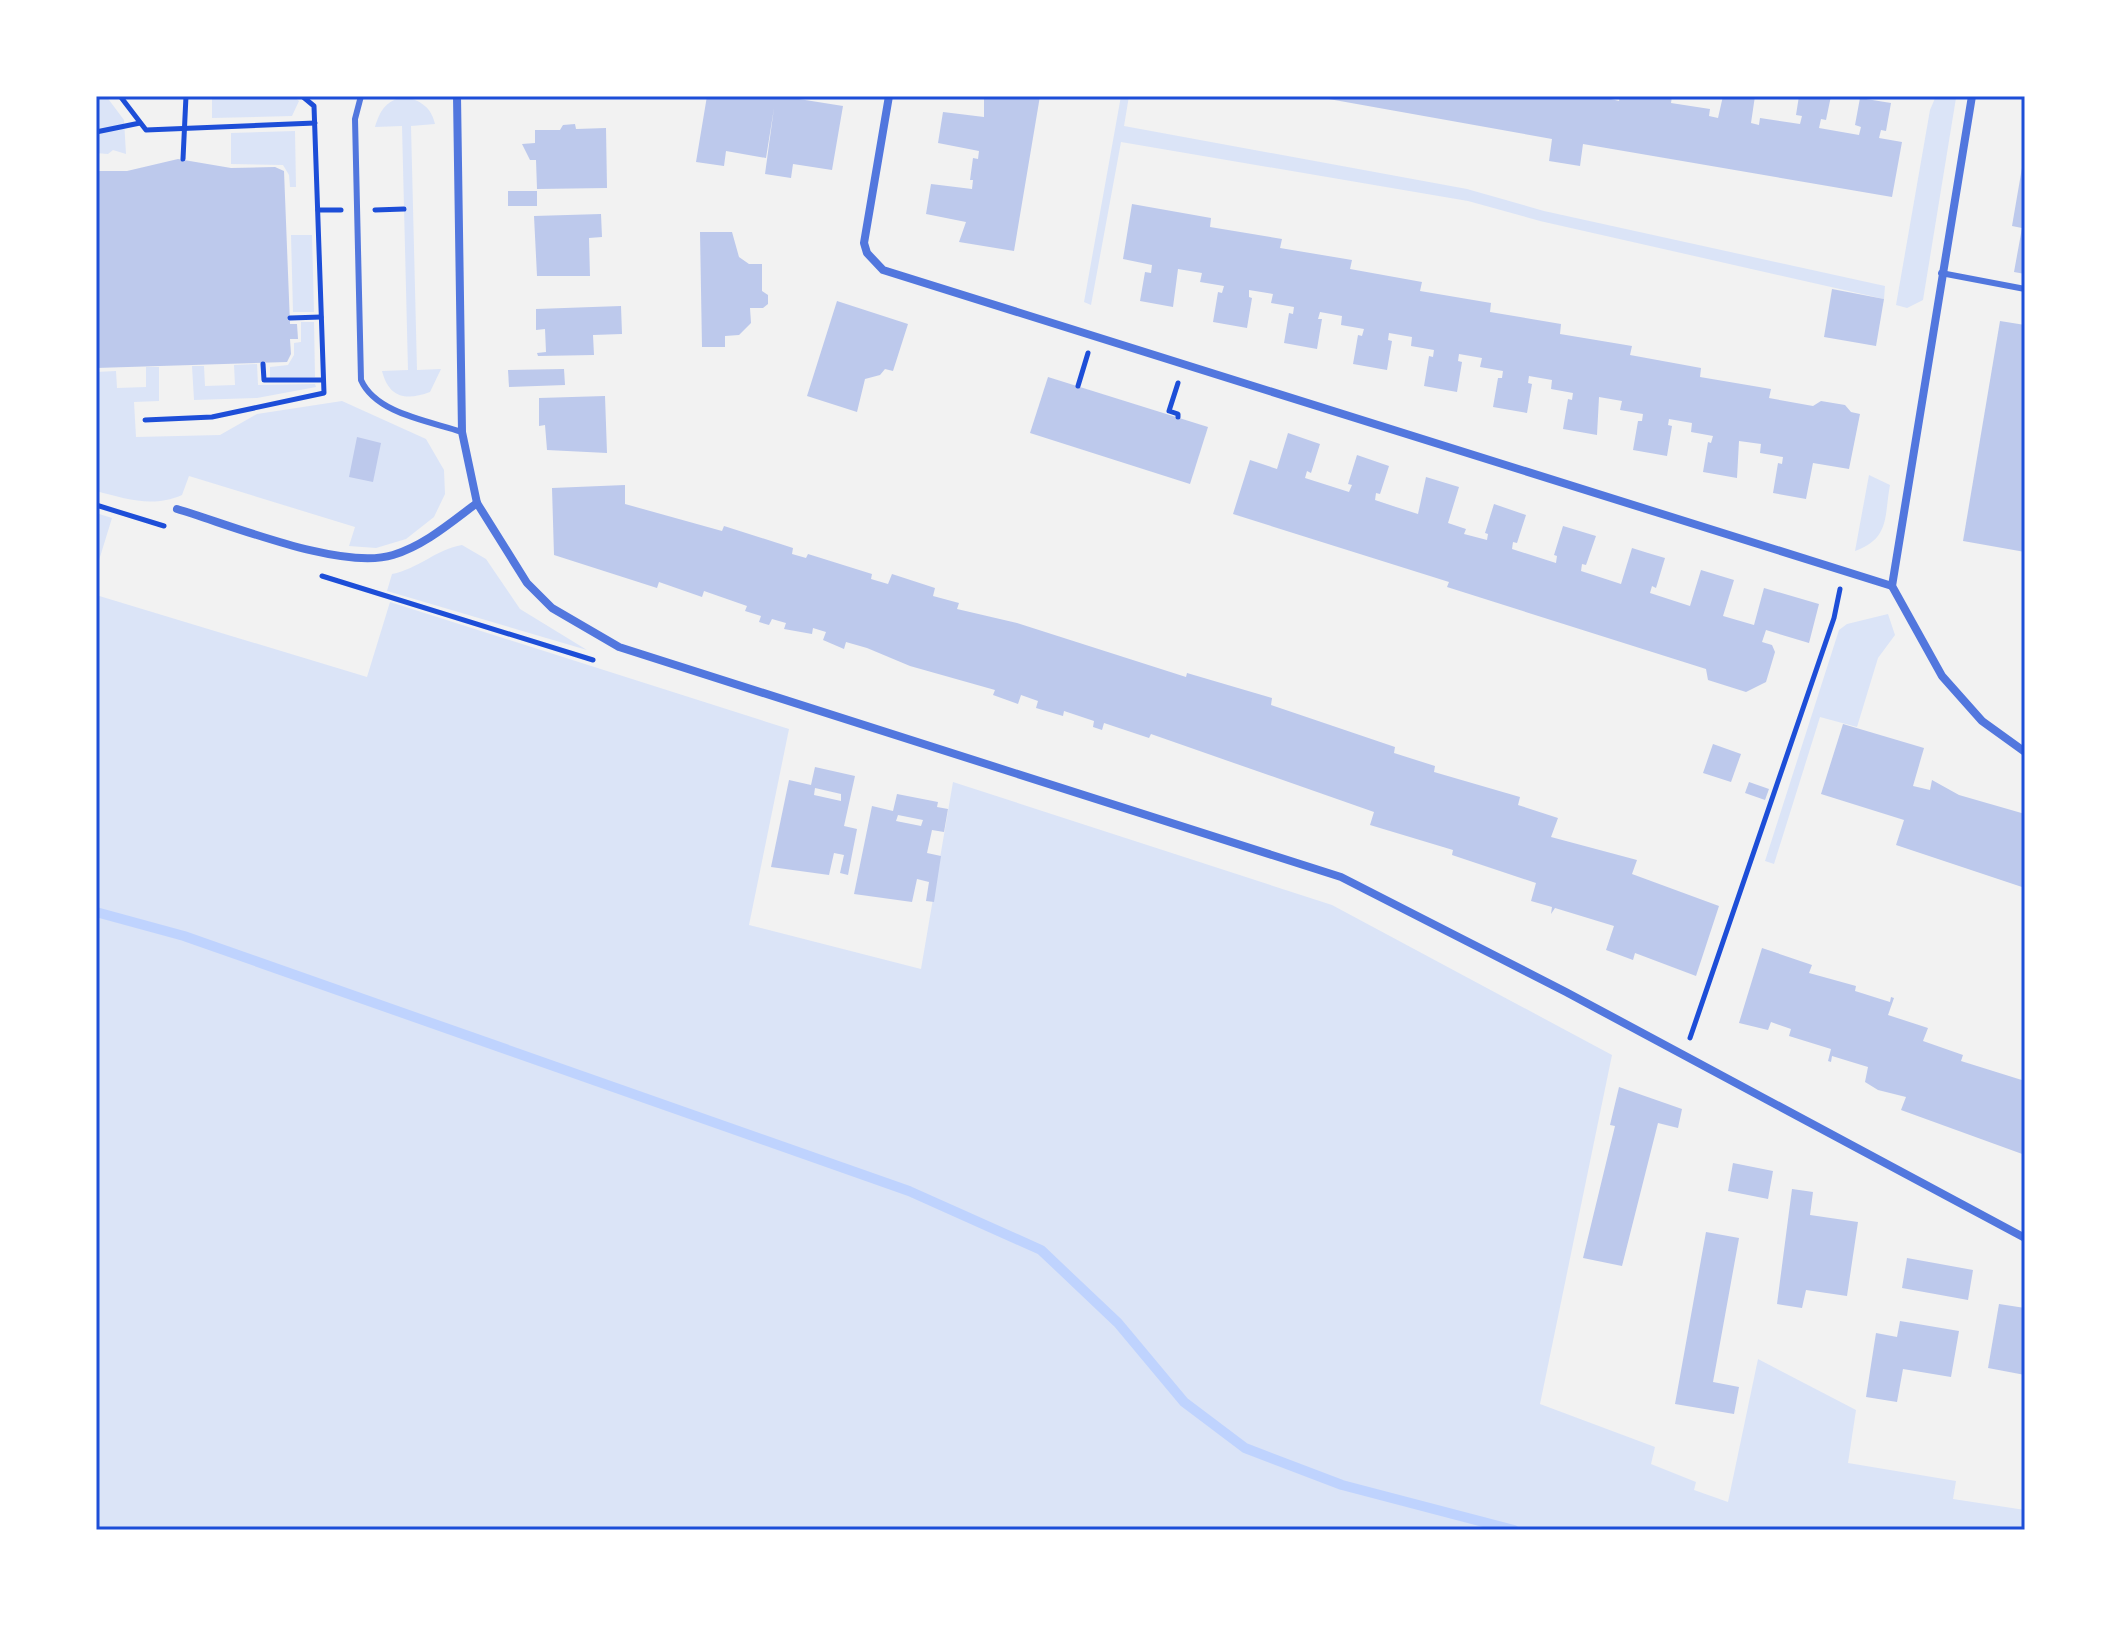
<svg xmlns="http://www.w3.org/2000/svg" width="2121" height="1626" font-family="Commissioner,sans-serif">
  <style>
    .green { fill: #dbe4f7 }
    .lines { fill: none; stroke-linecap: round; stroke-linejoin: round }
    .stream { stroke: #bfd3fe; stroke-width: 10 }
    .building { fill: #bdc9ec; fill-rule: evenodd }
    .path { stroke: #1d4ed8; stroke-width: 5 }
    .service { stroke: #5277de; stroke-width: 6 }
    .minor { stroke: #5277de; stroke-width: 8 }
    .neatline { fill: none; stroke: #1d4ed8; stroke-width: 3 }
  </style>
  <rect width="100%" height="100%" fill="#f2f2f2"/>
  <g class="green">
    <path d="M 96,96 L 106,96 L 124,120 L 126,154 L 113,150 L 108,154 L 96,153 Z"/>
    <path d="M 212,96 L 293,96 L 299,101 L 292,116 L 212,118 Z"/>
    <path d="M 404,96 C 420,101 431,106 435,124 L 411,126 L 417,370 L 441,369 L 430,392 C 406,401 389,398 382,371 L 408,370 L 402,126 L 375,127 C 381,108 386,102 404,96 Z"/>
    <path d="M 1121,96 L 1129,96 L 1124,126 L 1467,189 L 1544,211 L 1885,286 L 1884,299 L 1540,221 L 1468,201 L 1121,142 L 1091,305 L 1084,302 Z"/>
    <path d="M 1936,96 L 1956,98 L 1923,300 L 1907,308 L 1896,305 L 1930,110 Z"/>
    <path d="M 295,131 L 296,187 L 290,187 L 289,175 L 283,165 L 231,164 L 231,133 Z"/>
    <path d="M 291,235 L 312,235 L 314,312 L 293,312 Z"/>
    <path d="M 301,322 L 314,322 L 315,377 L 270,378 L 270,367 L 288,365 L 294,355 L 294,343 L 301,342 Z"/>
    <path d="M 257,364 L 258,385 L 315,384 L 316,387 L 257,398 L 194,400 L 192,366 L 204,366 L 205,386 L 235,385 L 234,365 Z"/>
    <path d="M 146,367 L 159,367 L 159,401 L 134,402 L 136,437 L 220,435 L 257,414 L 342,401 L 426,439 L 444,470 L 445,494 L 434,517 L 406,539 L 376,548 L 349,546 L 355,527 L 189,476 L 182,495 C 152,508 127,499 96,491 L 96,372 L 116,371 L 117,388 L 146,387 Z"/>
    <path d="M 1869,475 L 1890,485 C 1884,518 1890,538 1855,551 Z"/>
    <path d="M 96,513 L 112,518 L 96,570 Z"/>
    <path d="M 462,545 L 486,559 L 520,609 L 587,650 L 387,591 L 392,574 C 418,569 437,549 462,545 Z"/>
    <path d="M 96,595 L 367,677 L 390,602 L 789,729 L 749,925 L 921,969 L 953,782 L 1332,905 L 1612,1055 L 1540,1404 L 1655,1447 L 1651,1464 L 1696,1482 L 1694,1490 L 1728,1502 L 1758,1359 L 1856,1410 L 1848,1463 L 1956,1481 L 1953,1499 L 2025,1510 L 2025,1530 L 96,1530 Z"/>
    <path d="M 1888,614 L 1895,635 L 1878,658 L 1857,727 L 1820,717 L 1774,864 L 1765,861 L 1839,630 L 1847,624 Z"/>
  </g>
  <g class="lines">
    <path class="stream" d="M 96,912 L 184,936 L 909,1191 L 1041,1250 L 1118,1323 L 1184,1402 L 1245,1448 L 1342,1485 L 1514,1530"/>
  </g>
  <g class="building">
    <path d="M 707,96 L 780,96 L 843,106 L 832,170 L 793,164 L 791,178 L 765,174 L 774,108 L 766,158 L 726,151 L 724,166 L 696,162 Z"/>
    <path d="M 984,96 L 1040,96 L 1014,251 L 959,242 L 966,222 L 926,214 L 931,184 L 972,189 L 973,180 L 970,180 L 973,158 L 978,159 L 979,151 L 938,143 L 943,112 L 984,117 Z"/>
    <path d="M 1312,96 L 1612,96 L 1611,99 L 1619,101 L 1620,96 L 1651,99 L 1652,96 L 1672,96 L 1671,103 L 1710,109 L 1709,116 L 1718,118 L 1723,96 L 1755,96 L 1751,123 L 1759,125 L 1760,118 L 1800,124 L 1802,116 L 1796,115 L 1799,96 L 1831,96 L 1826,120 L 1821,119 L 1819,128 L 1859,135 L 1861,127 L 1855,125 L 1860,98 L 1891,103 L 1886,131 L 1881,130 L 1879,138 L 1902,142 L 1892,197 L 1583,144 L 1580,166 L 1549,161 L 1552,139 Z"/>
    <path d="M 575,124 L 576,129 L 606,128 L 607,188 L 537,189 L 536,160 L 530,160 L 522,144 L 535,143 L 535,130 L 560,130 L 563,125 Z"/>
    <path d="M 178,159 L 231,168 L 275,167 L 284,171 L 290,324 L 297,324 L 298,339 L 290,339 L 291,354 L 287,362 L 96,368 L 96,171 L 127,171 Z"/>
    <path d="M 2023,162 L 2025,163 L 2025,274 L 2014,272 L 2022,228 L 2012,226 Z"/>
    <rect x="508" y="191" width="29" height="15"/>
    <path d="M 1132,204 L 1211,218 L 1210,227 L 1282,239 L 1280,248 L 1352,260 L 1350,269 L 1422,282 L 1420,291 L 1491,303 L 1490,312 L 1561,324 L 1560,334 L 1632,346 L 1630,355 L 1701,368 L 1700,377 L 1771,389 L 1769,398 L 1813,406 L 1821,401 L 1845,405 L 1851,412 L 1860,414 L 1849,469 L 1813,463 L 1806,499 L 1773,493 L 1778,463 L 1782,464 L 1783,457 L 1760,453 L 1761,444 L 1739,441 L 1737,478 L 1703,472 L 1708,442 L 1711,443 L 1713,436 L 1691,432 L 1692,423 L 1669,419 L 1668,425 L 1672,426 L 1667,456 L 1633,450 L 1638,421 L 1642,421 L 1643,414 L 1620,410 L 1622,401 L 1599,397 L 1597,435 L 1563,429 L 1568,399 L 1572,400 L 1573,393 L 1551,389 L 1552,380 L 1529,376 L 1528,383 L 1532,384 L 1527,413 L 1493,407 L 1498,378 L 1502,378 L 1503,371 L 1480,367 L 1482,358 L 1459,354 L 1458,361 L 1462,362 L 1457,392 L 1424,386 L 1429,356 L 1433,357 L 1434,350 L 1411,346 L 1412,337 L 1389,333 L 1388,340 L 1392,341 L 1387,370 L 1353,364 L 1358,335 L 1362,336 L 1364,329 L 1341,325 L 1342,316 L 1320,312 L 1318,319 L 1322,319 L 1317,349 L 1284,343 L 1289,313 L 1293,314 L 1294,307 L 1271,303 L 1273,294 L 1249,290 L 1249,297 L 1252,298 L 1247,328 L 1213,322 L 1218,292 L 1222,293 L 1224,286 L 1200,282 L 1202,273 L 1178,269 L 1173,307 L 1140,301 L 1145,272 L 1151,273 L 1152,265 L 1123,259 Z"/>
    <path d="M 601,214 L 602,237 L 589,238 L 590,276 L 537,276 L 534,216 Z"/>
    <path d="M 700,232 L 732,232 L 739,257 L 749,264 L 762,264 L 762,291 L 768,295 L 768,304 L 763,308 L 750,308 L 751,323 L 739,335 L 725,336 L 725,347 L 702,347 Z"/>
    <path d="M 1832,289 L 1884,299 L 1876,346 L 1824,337 Z"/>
    <path d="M 837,301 L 908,324 L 893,371 L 885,369 L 880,375 L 865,379 L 857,412 L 807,396 Z"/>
    <path d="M 621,306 L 622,334 L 593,335 L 594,355 L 538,356 L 537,353 L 546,352 L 545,329 L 536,330 L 536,309 Z"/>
    <path d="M 2000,321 L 2025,325 L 2025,552 L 1963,541 Z"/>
    <path d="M 564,369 L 565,385 L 509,387 L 508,370 Z"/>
    <path d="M 1048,377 L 1208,427 L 1190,484 L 1030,433 Z"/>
    <path d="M 605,396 L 607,453 L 547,450 L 545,425 L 539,426 L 539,398 Z"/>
    <path d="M 1288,433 L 1320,444 L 1311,473 L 1307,471 L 1305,478 L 1349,492 L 1352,485 L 1348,484 L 1357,455 L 1389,466 L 1380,494 L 1376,493 L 1375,500 L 1396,507 L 1418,514 L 1426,477 L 1459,487 L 1448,523 L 1466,529 L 1464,534 L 1487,540 L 1488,534 L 1485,533 L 1494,504 L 1526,515 L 1517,543 L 1513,542 L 1512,549 L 1556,563 L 1557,556 L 1554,555 L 1563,526 L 1596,536 L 1586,565 L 1582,564 L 1581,571 L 1621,584 L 1632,548 L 1648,553 L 1665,558 L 1656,588 L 1652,586 L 1650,593 L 1690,606 L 1701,570 L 1734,580 L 1723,616 L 1754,625 L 1764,588 L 1819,604 L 1809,643 L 1766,630 L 1762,642 L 1772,645 L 1775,652 L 1766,682 L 1746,692 L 1708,680 L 1706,669 L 1447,587 L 1449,582 L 1233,514 L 1250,460 L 1277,469 Z"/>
    <path d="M 357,437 L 381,443 L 373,482 L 349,477 Z"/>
    <path d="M 625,485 L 625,504 L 722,531 L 724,526 L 793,548 L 792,554 L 806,558 L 808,554 L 872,574 L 871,579 L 888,584 L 892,574 L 935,588 L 933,596 L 959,603 L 957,609 L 1017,623 L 1186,677 L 1187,673 L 1272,698 L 1271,705 L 1395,747 L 1394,753 L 1435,766 L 1434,772 L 1520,797 L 1518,805 L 1558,818 L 1551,837 L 1637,860 L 1632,874 L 1719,906 L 1696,976 L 1635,953 L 1633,960 L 1606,950 L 1614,926 L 1555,908 L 1551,914 L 1552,907 L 1531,901 L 1536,883 L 1452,855 L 1453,850 L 1370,825 L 1374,812 L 1151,734 L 1149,738 L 1104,723 L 1102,730 L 1093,727 L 1094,721 L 1064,711 L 1063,716 L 1036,708 L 1038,701 L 1021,695 L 1018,704 L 993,695 L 995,690 L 910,666 L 867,648 L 846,642 L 844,649 L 823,640 L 826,632 L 813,628 L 812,634 L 784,629 L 786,623 L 772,619 L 769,625 L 759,622 L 761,616 L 745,611 L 747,606 L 704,591 L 702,597 L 659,582 L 657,588 L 554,555 L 552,488 Z"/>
    <path d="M 1843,724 L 1924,748 L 1913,786 L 1930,790 L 1932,780 L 1959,795 L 2025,814 L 2025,888 L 1896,845 L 1904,820 L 1821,794 Z"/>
    <path d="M 1713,744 L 1741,754 L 1731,782 L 1703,773 Z"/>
    <path d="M 815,767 L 855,776 L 844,826 L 857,829 L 848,875 L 840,873 L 844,855 L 834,853 L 829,875 L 771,867 L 789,780 L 811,785 ZM 815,788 L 841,794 L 841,801 L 814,795 Z"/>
    <path d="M 1749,782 L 1769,789 L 1765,800 L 1745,793 Z"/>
    <path d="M 897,794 L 938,802 L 937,807 L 948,809 L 944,832 L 932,830 L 927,853 L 941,856 L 934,902 L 926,901 L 929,882 L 917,879 L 912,902 L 854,894 L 872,806 L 893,811 ZM 898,815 L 923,820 L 921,826 L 896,821 Z"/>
    <path d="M 1762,948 L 1812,965 L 1809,973 L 1856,986 L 1855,991 L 1890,1002 L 1891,997 L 1894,998 L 1888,1015 L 1928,1028 L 1923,1041 L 1963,1055 L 1961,1061 L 2025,1081 L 2025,1155 L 1901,1110 L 1906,1097 L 1878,1090 L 1865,1082 L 1868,1067 L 1832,1056 L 1831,1062 L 1828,1061 L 1831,1049 L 1789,1036 L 1791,1029 L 1771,1022 L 1768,1030 L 1739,1023 Z"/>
    <path d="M 1619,1087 L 1682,1109 L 1678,1128 L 1658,1123 L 1622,1266 L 1583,1258 L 1615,1126 L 1610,1125 Z"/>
    <path d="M 1733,1163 L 1773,1171 L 1768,1199 L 1728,1191 Z"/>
    <path d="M 1792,1189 L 1813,1192 L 1810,1215 L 1858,1222 L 1847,1296 L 1806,1290 L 1802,1308 L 1777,1304 Z"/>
    <path d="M 1706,1232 L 1739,1238 L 1713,1382 L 1739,1387 L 1734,1414 L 1675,1404 Z"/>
    <path d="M 1907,1258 L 1973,1270 L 1968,1300 L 1902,1288 Z"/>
    <path d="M 1999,1304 L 2025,1308 L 2025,1375 L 1988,1368 Z"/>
    <path d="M 1900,1321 L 1959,1331 L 1951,1377 L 1903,1369 L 1897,1402 L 1866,1397 L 1876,1333 L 1897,1337 Z"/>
  </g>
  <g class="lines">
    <g class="path">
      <path d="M 120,96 L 146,130 L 315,123"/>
      <path d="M 96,132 L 140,123"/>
      <path d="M 183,159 L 186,96"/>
      <path d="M 318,210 L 341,210"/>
      <path d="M 375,210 L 404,209"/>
      <path d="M 290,318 L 321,317"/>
      <path d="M 263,364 L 264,380 L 323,380"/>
      <path d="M 1078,386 L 1088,353"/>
      <path d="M 1178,417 L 1178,414 L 1169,411 L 1178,383"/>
      <path d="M 145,420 L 212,417 L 324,393 L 314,106 L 302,96"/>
      <path d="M 96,505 L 164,526"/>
      <path d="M 322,576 L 593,660"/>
      <path d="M 1690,1038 L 1834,618 L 1840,589"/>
    </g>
    <g class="service">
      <path d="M 361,96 L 355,119 L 361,380 C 376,414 430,421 462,432"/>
      <path d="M 1941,273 L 2025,289"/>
    </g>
    <g class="minor">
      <path d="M 457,96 L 462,432 L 477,503 L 527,583 L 552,608 L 619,647 L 1341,877 L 1566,992 L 2025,1238"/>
      <path d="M 889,96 L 864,243 L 867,253 L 883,270 L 1892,586"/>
      <path d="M 1972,96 L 1892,586 L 1942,676 L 1982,721 L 2025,752"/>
      <path d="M 177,509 C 231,525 342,571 393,555 C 425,545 450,523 477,503"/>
    </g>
  </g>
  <rect width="2121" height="1626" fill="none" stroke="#ffffff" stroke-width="196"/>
  <rect x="98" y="98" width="1925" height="1430" class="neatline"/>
</svg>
